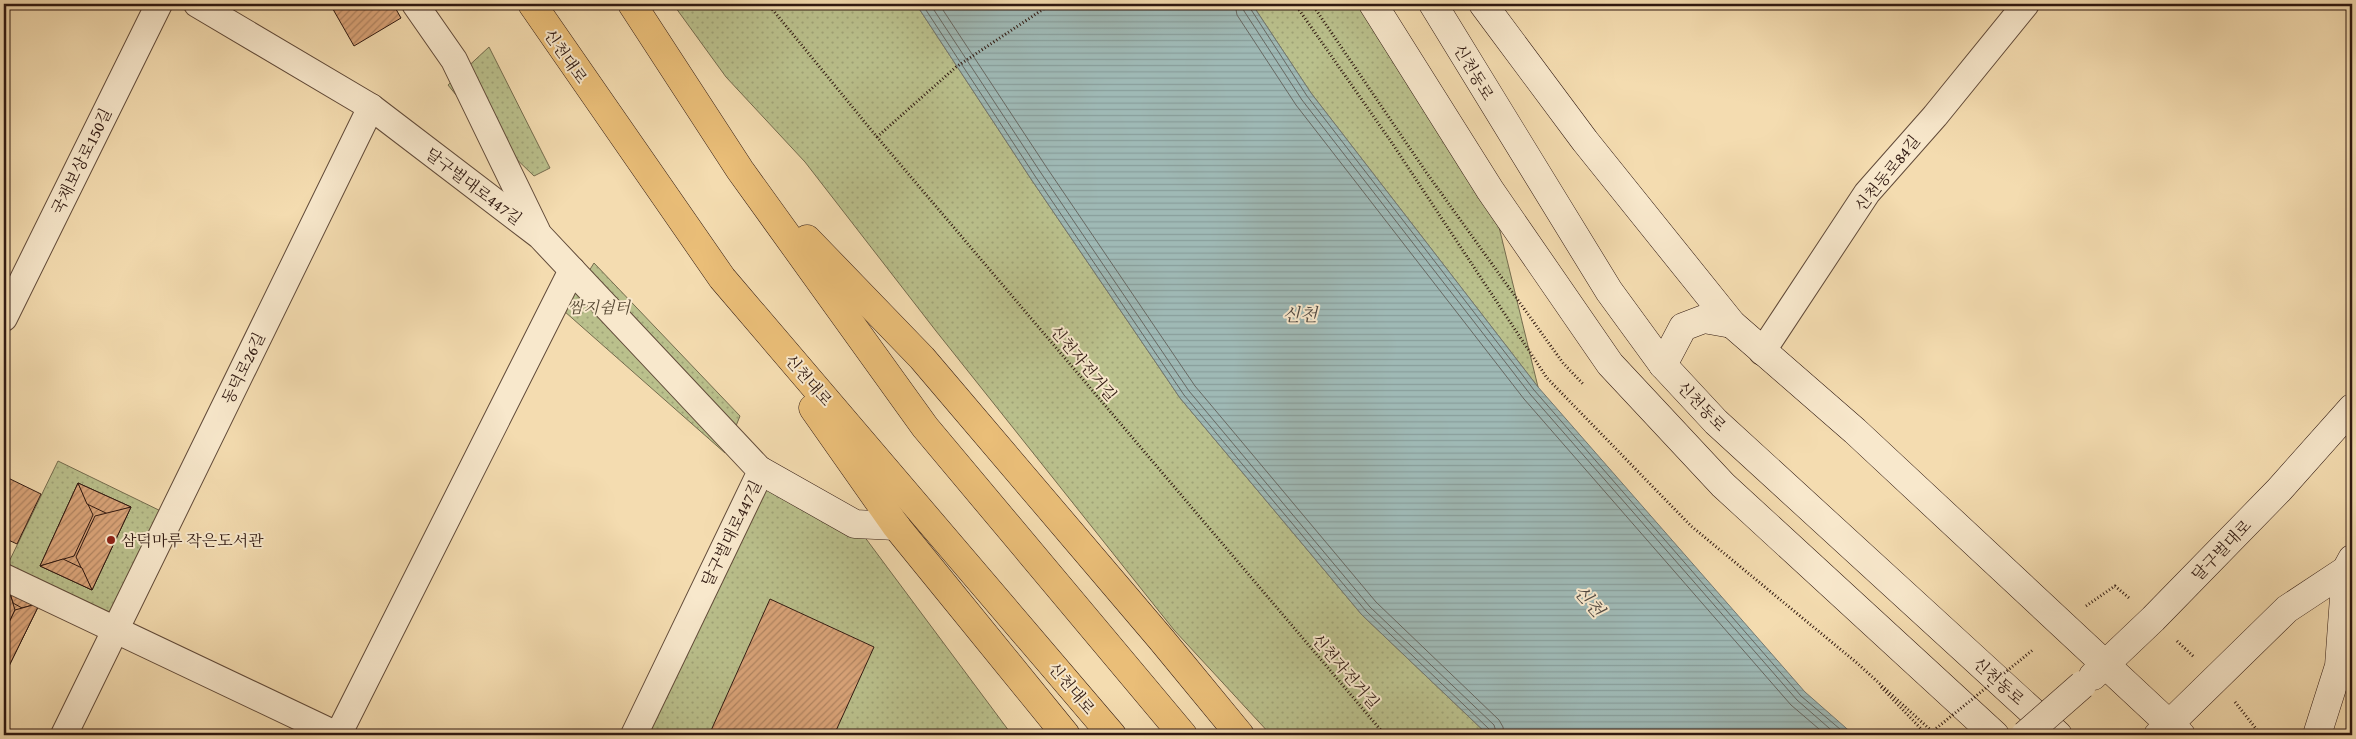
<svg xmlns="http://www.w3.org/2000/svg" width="2356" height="739" font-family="'Gentium Book Plus','Noto Serif KR',serif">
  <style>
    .park { fill: url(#park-dots); stroke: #756c4e }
    .water { fill: url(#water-rules); stroke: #737973 }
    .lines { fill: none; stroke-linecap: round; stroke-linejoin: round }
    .shore { stroke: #686963; stroke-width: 1 }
    .building { fill: url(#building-hatch); stroke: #301911 }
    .street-casing { stroke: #614a39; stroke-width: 28 }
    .secondary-casing { stroke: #301911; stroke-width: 29 }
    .highway-casing { stroke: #301911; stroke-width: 29 }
    .path { stroke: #301911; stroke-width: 3; stroke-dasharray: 1 2.5; stroke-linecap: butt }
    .street { stroke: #f8e8cc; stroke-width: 26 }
    .secondary { stroke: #f8e8cc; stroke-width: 28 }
    .highway { stroke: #eabe78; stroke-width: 28 }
    .secondary-bridge-casing { stroke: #301911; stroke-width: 29; stroke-linecap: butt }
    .path-bridge { stroke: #301911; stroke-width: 3; stroke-dasharray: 1 2.5; stroke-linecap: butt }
    .secondary-bridge { stroke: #f8e8cc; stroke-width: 28 }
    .poi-dot { fill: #8f2418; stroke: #f8e8cc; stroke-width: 2 }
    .labels { text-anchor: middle; stroke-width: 4; stroke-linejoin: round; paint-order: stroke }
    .street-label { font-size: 16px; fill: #301911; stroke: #f8e8cc }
    .park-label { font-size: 16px; font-style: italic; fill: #594b36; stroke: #f8e8cc }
    .poi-label { font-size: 16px; fill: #301911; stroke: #f8e8cc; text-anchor: start }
    .water-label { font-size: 18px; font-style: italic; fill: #514942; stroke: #f8e8cc }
  </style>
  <defs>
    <pattern id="park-dots" width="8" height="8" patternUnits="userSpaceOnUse" patternTransform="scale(1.25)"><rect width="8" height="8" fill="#bac08c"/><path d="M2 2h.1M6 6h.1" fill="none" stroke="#a0a478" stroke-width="1.8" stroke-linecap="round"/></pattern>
    <pattern id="water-rules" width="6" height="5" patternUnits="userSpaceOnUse" patternTransform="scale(1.25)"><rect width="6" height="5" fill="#9fb9b5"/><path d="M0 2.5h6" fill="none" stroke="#899e9b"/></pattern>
    <pattern id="building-hatch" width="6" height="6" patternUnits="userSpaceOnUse" patternTransform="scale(1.25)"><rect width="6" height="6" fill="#daa479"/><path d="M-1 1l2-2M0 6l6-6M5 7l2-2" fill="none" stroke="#b18562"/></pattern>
  </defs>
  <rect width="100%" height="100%" fill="#f4dcb0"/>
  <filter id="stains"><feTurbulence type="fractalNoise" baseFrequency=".004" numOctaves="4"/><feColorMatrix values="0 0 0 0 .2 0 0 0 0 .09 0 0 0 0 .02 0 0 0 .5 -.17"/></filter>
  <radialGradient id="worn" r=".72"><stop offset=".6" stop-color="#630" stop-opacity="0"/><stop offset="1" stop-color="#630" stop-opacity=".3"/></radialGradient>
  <g class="park">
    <path d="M 673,4 L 916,4 L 1031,179 L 1180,398 L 1362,615 L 1488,735 L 1271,735 L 1174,630 L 936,331 L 805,162 L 726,77 Z"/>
    <path d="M 1252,4 L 1373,4 L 1490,190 L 1538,387 L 1311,93 Z"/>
    <path d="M 489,47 L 550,168 L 534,176 L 477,121 L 448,85 Z"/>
    <path d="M 594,263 L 740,416 L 725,453 L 564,311 Z"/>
    <path d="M 58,461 L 171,516 L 116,630 L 4,572 Z"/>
    <path d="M 761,471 L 855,524 L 1012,735 L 634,735 Z"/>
  </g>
  <path class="water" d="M 916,4 L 1252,4 L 1311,93 L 1538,387 L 1805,692 L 1854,735 L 1488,735 L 1362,615 L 1180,398 L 1031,179 Z"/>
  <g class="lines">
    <g class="shore">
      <path d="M 922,4 L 1035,176 L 1184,395 L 1366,611 L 1489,729 L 1491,735"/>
      <path d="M 930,4 L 1041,173 L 1189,391 L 1370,607 L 1494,725 L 1497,735"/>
      <path d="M 939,4 L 1047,168 L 1195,386 L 1376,602 L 1499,720 L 1503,727 L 1504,735"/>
      <path d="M 1235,4 L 1237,15 L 1296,105 L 1524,399 L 1791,705 L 1826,735"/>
      <path d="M 1242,4 L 1244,11 L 1302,100 L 1530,394 L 1797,700 L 1837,735"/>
      <path d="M 1249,4 L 1250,8 L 1307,96 L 1534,390 L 1801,696 L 1847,735"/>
    </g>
  </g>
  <g class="building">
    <path d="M 330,4 L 393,4 L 401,18 L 354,46 Z"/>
    <path d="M 4,476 L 41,494 L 17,544 L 4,538 Z"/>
    <path d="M 78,483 L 131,507 L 92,590 L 40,566 Z"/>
    <path d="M 78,483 L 93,515 L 74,556 L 40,566 Z"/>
    <path d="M 78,483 L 131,507 L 108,514 L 87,504 Z"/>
    <path d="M 131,507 L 92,590 L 76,557 L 95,516 Z"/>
    <path d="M 63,559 L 82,568 L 92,590 L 40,566 Z"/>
    <path d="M 8,587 L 40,603 L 8,668 L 4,666 L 4,595 Z"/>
    <path d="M 8,587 L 40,603 L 22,608 L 13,603 Z"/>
    <path d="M 8,587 L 15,610 L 4,633 L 4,595 Z"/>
    <path d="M 770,599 L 874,647 L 834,735 L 709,735 Z"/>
    <path d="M 40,603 L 8,668 L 4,658 L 4,633 L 15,610 Z"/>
  </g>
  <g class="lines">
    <g class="street-casing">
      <g id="street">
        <path d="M 197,4 L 371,107 L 540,236 L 761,471 L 634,735"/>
        <path d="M 415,4 L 454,60 L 537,231"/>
        <path d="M 4,318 L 159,4"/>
        <path d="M 1762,352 L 1867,193 L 1935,116 L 2026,4"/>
        <path d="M 4,577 L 337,735"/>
        <path d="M 64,735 L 371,107"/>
        <path d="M 338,735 L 572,270"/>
      </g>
    </g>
    <g class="secondary-casing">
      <g id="secondary">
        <path d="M 1373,4 L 1490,190 L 1610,364 L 1723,485 L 1995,735"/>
        <path d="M 1433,4 L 1609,291 L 1663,365 L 1716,422 L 2058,735"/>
        <path d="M 1483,4 L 1585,141 L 1732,324 L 1855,431 L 2181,735"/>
        <path d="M 1663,365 L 1683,327 L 1704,319 L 1732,324"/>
        <path d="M 761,471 L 855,524 L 896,526"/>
        <path d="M 2093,676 L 2153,619 L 2279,490 L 2352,408"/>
        <path d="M 2158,735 L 2287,609 L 2346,570 L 2352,559"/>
        <path d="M 2317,735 L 2339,666 L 2346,570"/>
      </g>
    </g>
    <g class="highway-casing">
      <g id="highway">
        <path d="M 532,4 L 722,278 L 1112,735"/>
        <path d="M 632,4 L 740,170 L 925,427 L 1183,735"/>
        <path d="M 807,239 L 922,358 L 1161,639 L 1240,735"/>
        <path d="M 813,408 L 896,526 L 1066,735"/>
      </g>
    </g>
    <g class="path">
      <path d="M 768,4 L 877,137 L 1385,735"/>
      <path d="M 1295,4 L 1390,140 L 1547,378 L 1691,526 L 1857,663 L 1936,735"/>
      <path d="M 1312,4 L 1426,172 L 1563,363 L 1583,384"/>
      <path d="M 877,137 L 956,67 L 1051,4"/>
      <path d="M 2086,606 L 2115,586 L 2129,598"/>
      <path d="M 2177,641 L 2194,657"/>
      <path d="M 1881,687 L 1927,735"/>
      <path d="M 2235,702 L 2261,735"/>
    </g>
    <use href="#street" class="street"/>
    <use href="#secondary" class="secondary"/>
    <use href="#highway" class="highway"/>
    <g class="secondary-bridge-casing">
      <path id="secondary-bridge" d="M 2025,735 L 2082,685"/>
    </g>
    <path class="path-bridge" d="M 1928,735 L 2034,649"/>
    <use href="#secondary-bridge" class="secondary-bridge"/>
  </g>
  <circle class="poi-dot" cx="111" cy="540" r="5"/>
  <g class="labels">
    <g class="street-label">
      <text transform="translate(566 56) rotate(55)" y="6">신천대로</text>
      <text transform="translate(1474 72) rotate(59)" y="6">신천동로</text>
      <text transform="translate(81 161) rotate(-64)" y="6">국채보상로150길</text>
      <text transform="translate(1887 173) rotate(-51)" y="6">신천동로84길</text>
      <text transform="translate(474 186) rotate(37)" y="6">달구벌대로447길</text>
      <text transform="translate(1084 363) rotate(50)" y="6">신천자전거길</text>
      <text transform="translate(243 368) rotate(-64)" y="6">동덕로26길</text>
      <text transform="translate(809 380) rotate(49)" y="6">신천대로</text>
      <text transform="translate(1702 406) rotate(46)" y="6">신천동로</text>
      <text transform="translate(731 533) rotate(-64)" y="6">달구벌대로447길</text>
      <text transform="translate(2221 550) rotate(-46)" y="6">달구벌대로</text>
      <text transform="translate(1346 671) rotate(49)" y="6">신천자전거길</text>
      <text transform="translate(1999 681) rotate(42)" y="6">신천동로</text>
      <text transform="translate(1072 688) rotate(50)" y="6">신천대로</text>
    </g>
    <g class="park-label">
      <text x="599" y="313">쌈지쉼터</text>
    </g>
    <g class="poi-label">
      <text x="121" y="546">삼덕마루 작은도서관</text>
    </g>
    <g class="water-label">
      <text x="1300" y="321">신천</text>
      <text transform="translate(1589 601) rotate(49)" y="6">신천</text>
    </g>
  </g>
  <rect width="2356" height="739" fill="none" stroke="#f4dcb0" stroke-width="20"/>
  <rect x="5" y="5" width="2346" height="729" fill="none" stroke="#301911" stroke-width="2.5"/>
  <rect x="10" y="10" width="2336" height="719" fill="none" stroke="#301911"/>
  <rect width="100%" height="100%" filter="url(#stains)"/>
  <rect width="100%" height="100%" fill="url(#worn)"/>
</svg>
